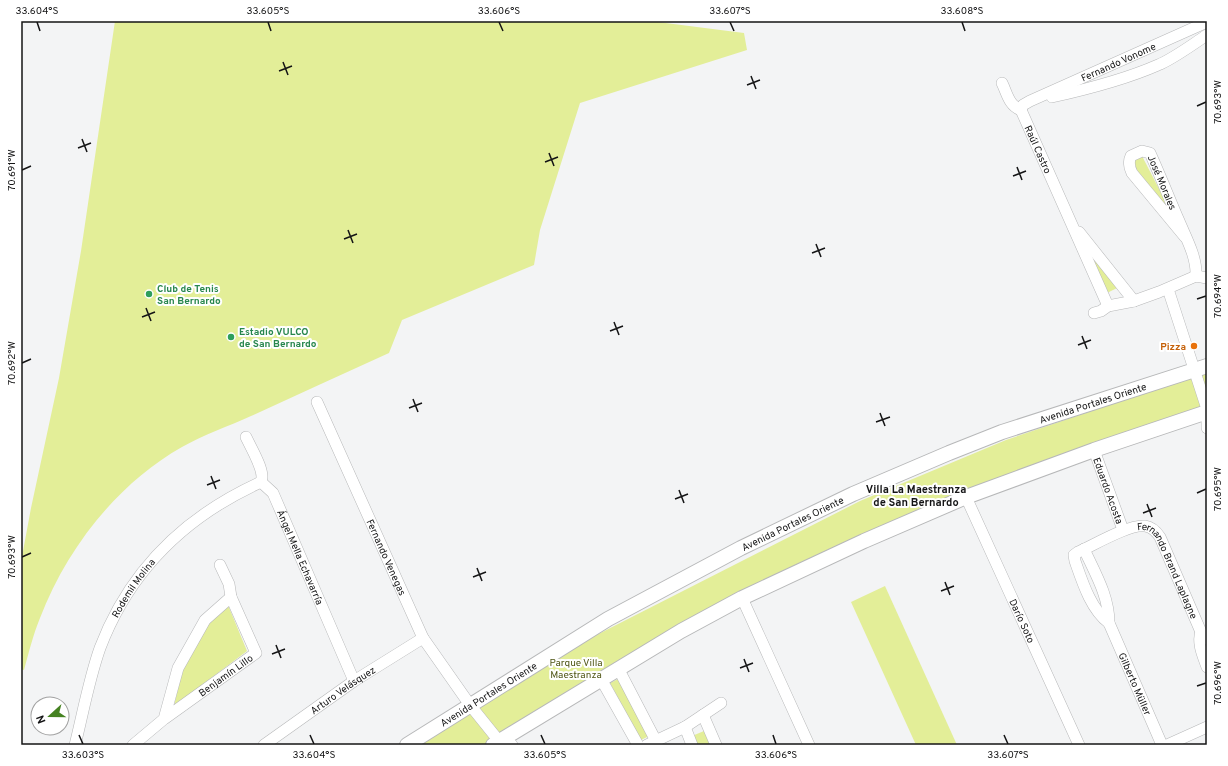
<svg xmlns="http://www.w3.org/2000/svg" width="1228" height="766" font-family="Overpass,sans-serif">
  <style>
    .green { fill: #e3ee98 }
    .lines { fill: none; stroke-linecap: round; stroke-linejoin: round }
    .minor-casing { stroke: #b7b8b9; stroke-width: 12 }
    .tertiary-casing { stroke: #b7b8b9; stroke-width: 16 }
    .minor { stroke: #fff; stroke-width: 11 }
    .tertiary { stroke: #fff; stroke-width: 14 }
    .ticks { fill: none; stroke: #141415; stroke-width: 1.5 }
    .leisure-dot { fill: #2e9e5b; stroke: #fff; stroke-width: 1.5 }
    .food-dot { fill: #e8710a; stroke: #fff; stroke-width: 1.5 }
    .labels { text-anchor: middle; stroke-width: 4; stroke-linejoin: round; paint-order: stroke }
    .street-label { font-size: 10px; fill: #141415; stroke: #fff }
    .leisure-label { font-size: 10px; font-weight: bold; fill: #27864d; stroke: #fff; text-anchor: start }
    .food-label { font-size: 10px; font-weight: bold; fill: #c56008; stroke: #fff; text-anchor: end }
    .park-label { font-size: 10px; fill: #4f5515; stroke: #fff }
    .neighbourhood-label { font-size: 11px; font-weight: bold; fill: #141415; stroke: #fff }
    .neatline { fill: none; stroke: #141415; stroke-width: 1.5 }
    .ticks-label { font-size: 10px; text-anchor: middle; fill: #141415 }
  </style>
  <rect width="100%" height="100%" fill="#f3f4f5"/>
  <g class="green">
    <path d="M 115,21 L 650,21 L 744,33 L 747,50 L 580,103 L 540,230 L 534,265 L 402,320 L 389,353 C 343,374 297,395 251,416 C 229,426 203,435 182,447 C 117,484 67,548 40,618 C 33,635 29,652 24,670 L 21,669 L 21,562 L 31,508 L 59,378 L 81,251 Z"/>
    <path d="M 1142,156 L 1171,212 L 1131,163 Z"/>
    <path d="M 1083,236 L 1119,287 L 1107,293 Z"/>
    <path d="M 1207,372 L 1207,409 L 1126,433 L 1030,466 L 860,537 L 487,745 L 416,745 L 567,650 L 860,501 L 1006,440 Z"/>
    <path d="M 885,586 L 957,745 L 916,745 L 851,602 Z"/>
    <path d="M 228,605 L 247,651 L 174,706 L 181,674 L 207,626 Z"/>
    <path d="M 618,679 L 649,736 L 641,740 L 610,683 Z"/>
    <path d="M 704,731 L 710,745 L 697,745 L 692,736 Z"/>
  </g>
  <g class="lines">
    <g class="minor-casing">
      <g id="minor">
        <path id="s1" d="M 1002,83 C 1007,93 1009,106 1021,110 L 1108,306"/>
        <path d="M 1052,97 C 1088,89 1124,80 1158,65 C 1173,59 1193,44 1207,35"/>
        <path id="s2" d="M 1021,110 L 1023,105 L 1030,101 L 1207,22"/>
        <path d="M 1079,232 L 1134,301"/>
        <path id="s3" d="M 1185,237 L 1132,173 C 1129,167 1128,162 1131,156 L 1142,151 L 1150,153 C 1160,175 1169,198 1179,221 C 1186,238 1197,257 1196,276"/>
        <path d="M 1168,289 L 1207,409"/>
        <path d="M 1094,313 L 1101,311 L 1108,306 L 1134,301 L 1159,292 L 1196,276 L 1207,278"/>
        <path id="s4" d="M 317,402 L 423,638 L 470,705 L 499,741 L 510,743 L 512,745"/>
        <path d="M 1207,415 L 1207,428"/>
        <path d="M 246,437 C 251,448 266,472 261,482"/>
        <path id="s5" d="M 1094,450 L 1123,530"/>
        <path id="s6" d="M 261,482 L 273,493 L 354,681"/>
        <path id="s7" d="M 966,497 L 1079,745"/>
        <path id="s8" d="M 1084,549 C 1095,573 1109,596 1109,623 L 1162,745"/>
        <path d="M 220,565 L 229,584 L 231,597"/>
        <path d="M 742,598 L 809,745"/>
        <path id="s9" d="M 1109,623 C 1091,610 1082,581 1075,561 L 1074,555 L 1078,552 C 1094,545 1129,524 1145,526 C 1152,527 1156,531 1160,537 L 1201,632 L 1207,639"/>
        <path d="M 1201,632 C 1197,643 1203,656 1207,667"/>
        <path d="M 618,668 L 656,741"/>
        <path d="M 601,679 L 638,745"/>
        <path d="M 703,715 L 716,745"/>
        <path d="M 685,727 L 692,745"/>
        <path id="s10" d="M 75,745 C 83,713 89,679 100,648 C 130,569 186,516 261,482"/>
        <path id="s11" d="M 133,745 L 164,719 L 256,653 L 231,597 L 205,620 L 178,668 L 164,719"/>
        <path id="s12" d="M 264,745 L 354,681 L 423,638"/>
        <path d="M 647,745 L 685,727 L 721,703"/>
        <path d="M 1167,745 L 1207,727"/>
      </g>
    </g>
    <g class="tertiary-casing">
      <g id="tertiary">
        <path id="s13" d="M 407,745 L 608,619 L 741,548 L 853,494 L 949,453 L 1002,432 L 1207,366"/>
        <path d="M 493,745 L 681,631 L 742,598 L 864,541 L 966,497 L 1094,450 L 1207,412"/>
      </g>
    </g>
    <use href="#minor" class="minor"/>
    <use href="#tertiary" class="tertiary"/>
  </g>
  <path class="ticks" d="M 37,22 L 40,31M 268,22 L 271,31M 499,22 L 503,31M 730,22 L 734,31M 962,22 L 965,31M 283,62 L 288,75M 279,71 L 292,66M 751,76 L 756,89M 747,85 L 760,80M 1197,106 L 1206,102M 82,139 L 87,152M 78,148 L 91,143M 549,153 L 554,166M 545,162 L 558,157M 1017,167 L 1022,180M 22,170 L 31,166M 1013,176 L 1026,171M 348,230 L 353,243M 344,239 L 357,234M 816,244 L 821,257M 812,253 L 825,248M 1197,299 L 1206,296M 146,308 L 151,321M 142,317 L 155,312M 614,322 L 619,335M 610,331 L 623,326M 1082,336 L 1087,349M 1078,345 L 1091,340M 22,363 L 31,359M 413,399 L 418,412M 409,408 L 422,403M 880,413 L 885,426M 876,422 L 890,417M 211,476 L 216,489M 207,485 L 220,480M 679,490 L 684,503M 1197,493 L 1206,489M 675,499 L 688,494M 1147,504 L 1152,517M 1143,513 L 1156,508M 22,557 L 31,553M 477,568 L 482,581M 473,577 L 486,572M 945,582 L 950,595M 941,591 L 954,586M 276,645 L 281,658M 272,654 L 285,649M 744,659 L 749,672M 740,668 L 753,663M 1197,686 L 1206,683M 79,735 L 83,744M 310,735 L 314,744M 541,735 L 545,744M 773,735 L 776,744M 1004,735 L 1008,744"/>
  <g class="leisure-dot">
    <circle cx="149" cy="294" r="4"/>
    <circle cx="231" cy="337" r="4"/>
  </g>
  <circle class="food-dot" cx="1194" cy="346" r="4"/>
  <g class="labels">
    <g class="street-label">
      <text dy="4" stroke="none"><textPath href="#s2" startOffset="110">Fernando Vonome</textPath></text>
      <text dy="4" stroke="none"><textPath href="#s1" startOffset="77">Raúl Castro</textPath></text>
      <text dy="4" stroke="none"><textPath href="#s3" startOffset="153">José Morales</textPath></text>
      <text dy="4" stroke="none"><textPath href="#s13" startOffset="769">Avenida Portales Oriente</textPath></text>
      <text dy="4" stroke="none"><textPath href="#s5" startOffset="43">Eduardo Acosta</textPath></text>
      <text dy="4" stroke="none"><textPath href="#s13" startOffset="445">Avenida Portales Oriente</textPath></text>
      <text dy="4" stroke="none"><textPath href="#s6" startOffset="86">Ángel Mella Echavarría</textPath></text>
      <text dy="4" stroke="none"><textPath href="#s4" startOffset="170">Fernando Venegas</textPath></text>
      <text dy="4" stroke="none"><textPath href="#s9" startOffset="205">Fernando Brand Laplagne</textPath></text>
      <text dy="4" stroke="none"><textPath href="#s10" startOffset="169">Rodemil Molina</textPath></text>
      <text dy="4" stroke="none"><textPath href="#s7" startOffset="136">Darío Soto</textPath></text>
      <text dy="4" stroke="none"><textPath href="#s11" startOffset="116">Benjamín Lillo</textPath></text>
      <text dy="4" stroke="none"><textPath href="#s8" startOffset="145">Gilberto Müller</textPath></text>
      <text dy="4" stroke="none"><textPath href="#s12" startOffset="96">Arturo Velásquez</textPath></text>
      <text dy="4" stroke="none"><textPath href="#s13" startOffset="96">Avenida Portales Oriente</textPath></text>
    </g>
    <g class="leisure-label">
      <text x="157" y="292">Club de Tenis<tspan x="157" dy="12">San Bernardo</tspan></text>
      <text x="239" y="335">Estadio VULCO<tspan x="239" dy="12">de San Bernardo</tspan></text>
    </g>
    <g class="food-label">
      <text x="1186" y="350">Pizza</text>
    </g>
    <g class="park-label">
      <text x="576" y="666">Parque Villa<tspan x="576" dy="12">Maestranza</tspan></text>
    </g>
    <g class="neighbourhood-label">
      <text x="916" y="493">Villa La Maestranza<tspan x="916" dy="13">de San Bernardo</tspan></text>
    </g>
  </g>
  <rect width="1228" height="766" fill="none" stroke="#ffffff" stroke-width="44"/>
  <g transform="translate(50 716) rotate(249)"><circle r="19" fill="#ffffff" stroke="#a1a1a1"/>
  <path d="M0-3L7 15L0 10L-7 15Z" fill="#458221"/>
  <text y="-6" font-size="11" font-weight="bold" text-anchor="middle" fill="#141415">N</text>
  </g>
  <rect x="22" y="22" width="1184" height="722" class="neatline"/>
  <g class="ticks-label">
    <text x="37" y="14">33.604°S</text>
    <text x="268" y="14">33.605°S</text>
    <text x="499" y="14">33.606°S</text>
    <text x="730" y="14">33.607°S</text>
    <text x="962" y="14">33.608°S</text>
    <text transform="translate(1217 102) rotate(-90)" y="4">70.693°W</text>
    <text transform="translate(11 170) rotate(-90)" y="4">70.691°W</text>
    <text transform="translate(1217 296) rotate(-90)" y="4">70.694°W</text>
    <text transform="translate(11 363) rotate(-90)" y="4">70.692°W</text>
    <text transform="translate(1217 489) rotate(-90)" y="4">70.695°W</text>
    <text transform="translate(11 557) rotate(-90)" y="4">70.693°W</text>
    <text transform="translate(1217 683) rotate(-90)" y="4">70.696°W</text>
    <text x="83" y="758">33.603°S</text>
    <text x="314" y="758">33.604°S</text>
    <text x="545" y="758">33.605°S</text>
    <text x="776" y="758">33.606°S</text>
    <text x="1008" y="758">33.607°S</text>
  </g>
</svg>
